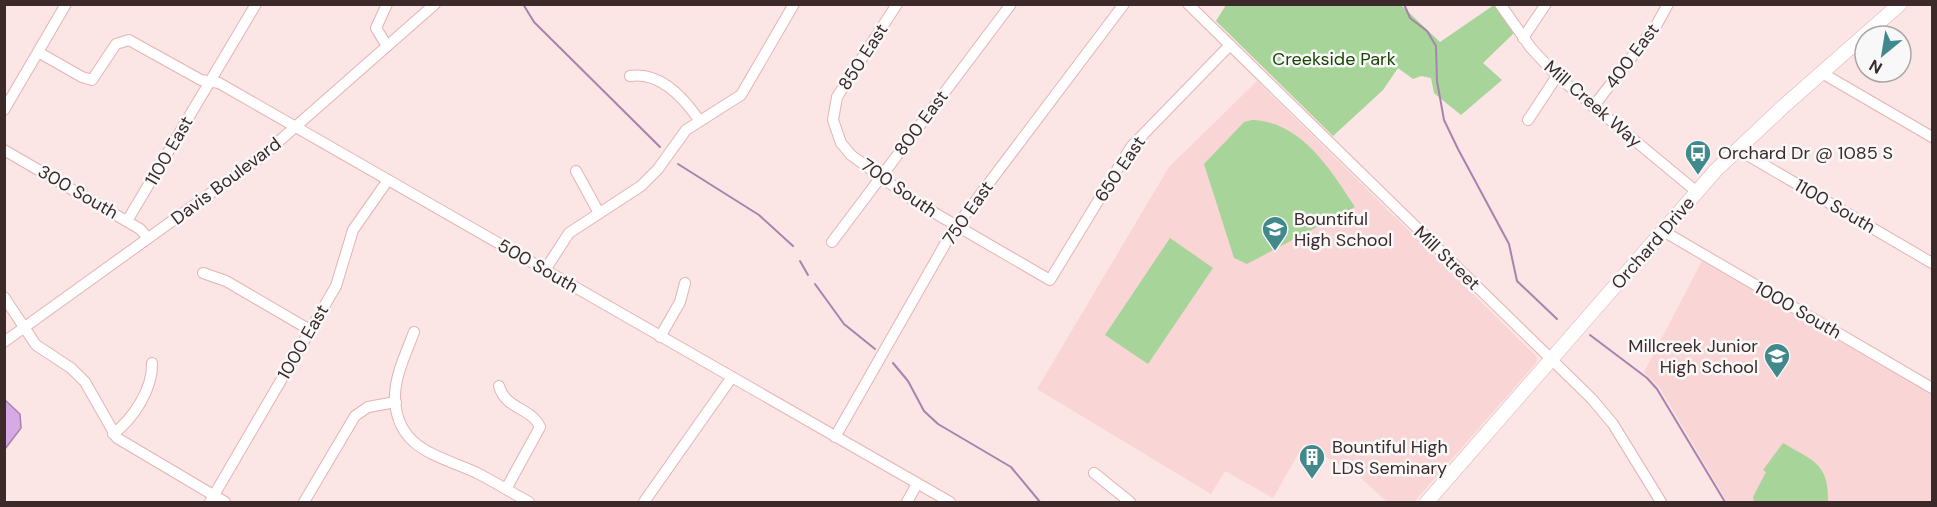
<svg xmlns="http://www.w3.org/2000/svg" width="1937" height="507" font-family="'DM Sans',sans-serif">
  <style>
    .built { fill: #fad5d5 }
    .green { fill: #a7d498 }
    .water { fill: #d7a9e5; stroke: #a883ad; stroke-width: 1.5 }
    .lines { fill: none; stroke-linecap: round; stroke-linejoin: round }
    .stream { stroke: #a883ad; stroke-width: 2 }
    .minor-casing { stroke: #e5b3b3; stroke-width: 12 }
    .major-casing { stroke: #e5b3b3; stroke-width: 15 }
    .minor { stroke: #fff; stroke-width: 10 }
    .major { stroke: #fff; stroke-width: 14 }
    .labels { text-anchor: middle; stroke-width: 5; stroke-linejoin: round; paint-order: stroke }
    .street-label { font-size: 18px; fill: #3c2929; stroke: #f8f8f8 }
    .park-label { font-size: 18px; fill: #1a4505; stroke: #f8f8f8 }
    .poi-label { font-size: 18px; fill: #3c2929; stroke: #f8f8f8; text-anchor: start }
  </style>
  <rect width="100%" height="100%" fill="#fbe5e5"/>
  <g class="built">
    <path d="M 1257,81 L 1537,357 L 1536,363 L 1414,502 L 1387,502 L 1360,477 L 1304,444 L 1273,498 L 1225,471 L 1211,494 L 1037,389 L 1169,167 Z"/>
    <path d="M 1702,261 L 1932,395 L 1932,502 L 1727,502 L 1660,388 L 1644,372 Z"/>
  </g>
  <g class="green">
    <path d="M 1226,5 L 1401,5 L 1440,42 L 1494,5 L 1514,33 L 1483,63 L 1502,80 L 1461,115 L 1434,93 L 1431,78 L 1421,76 L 1413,79 L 1398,68 L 1383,90 L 1333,136 L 1216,21 Z"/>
    <path d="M 1252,120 C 1301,121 1331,170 1355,207 L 1247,264 L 1234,258 L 1204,164 L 1244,122 Z"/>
    <path d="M 1170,238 L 1213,268 L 1148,364 L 1105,335 Z"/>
    <path d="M 1783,443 C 1813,461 1829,463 1828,502 L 1754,502 L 1753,497 L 1766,472 L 1763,470 Z"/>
  </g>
  <path class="water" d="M 5,400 L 20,414 L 21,428 L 5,449 Z"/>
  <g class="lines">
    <g class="stream">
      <path d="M 523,4 L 534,22 L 660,147"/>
      <path d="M 1404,4 L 1410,18 L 1427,31 L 1436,46 L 1437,81 L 1444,120 L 1458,149 L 1509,244 L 1517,281 L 1557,319"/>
      <path d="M 678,164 L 759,215 L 793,246"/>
      <path d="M 800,261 L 808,275"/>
      <path d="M 815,284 L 844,324 L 875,349"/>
      <path d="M 1590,335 L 1647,378 L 1657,389 L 1725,502"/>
      <path d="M 893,363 L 908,381 L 924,411 L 938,424 L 1011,467 L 1040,502"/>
    </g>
    <g class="minor-casing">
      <g id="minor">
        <path d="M 897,4 L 837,97 L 833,120 L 841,143 L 851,155 L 914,201 L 1050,280 L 1131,147 L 1230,45"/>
        <path d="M 1188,4 L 1592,399 L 1613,424 L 1661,502"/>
        <path d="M 1500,4 L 1531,48 L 1557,76 L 1697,192"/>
        <path d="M 1523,38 L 1546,4"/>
        <path d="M 387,46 L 376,28 L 387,4"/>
        <path d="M 38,52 L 82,77 L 92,80 L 116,44 L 129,40 L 201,80 L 219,83 L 950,502"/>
        <path d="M 1822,73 L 1932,137"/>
        <path d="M 630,76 C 660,71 684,98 699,120"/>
        <path d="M 1593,107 L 1657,24 L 1668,4"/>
        <path d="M 4,110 L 66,4"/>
        <path d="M 1528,120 L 1557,76"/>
        <path d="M 1737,149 L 1932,263"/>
        <path d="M 4,150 L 140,229 L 148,238"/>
        <path d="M 576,171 L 599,213"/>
        <path d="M 127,221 L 256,4"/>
        <path d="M 1663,231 L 1932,388"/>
        <path d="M 832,242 L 1011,4"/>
        <path d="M 545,270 L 569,233 L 641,186 L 658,169 L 686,130 L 741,95 L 794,4"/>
        <path d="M 203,273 L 226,281 L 310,330"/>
        <path d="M 4,297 L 36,345 L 71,368 L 85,382 L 117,438 L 225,502"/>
        <path d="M 414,332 C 407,351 396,373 395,394 C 394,449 438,455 477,473 C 495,482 512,493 529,502"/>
        <path d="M 660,337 L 680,302 L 685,283"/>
        <path d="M 4,342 L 261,157 L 435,4"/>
        <path d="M 499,386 C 505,409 532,408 540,427 L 506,489"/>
        <path d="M 113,434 C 133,419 153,389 152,363"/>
        <path d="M 835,437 L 952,232 L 1124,4"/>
        <path d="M 1094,473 L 1130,502"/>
        <path d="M 210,502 L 336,286 L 353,230 L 388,180"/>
        <path d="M 304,502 L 355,416 L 368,407 L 396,402"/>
        <path d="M 644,502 L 732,377"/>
        <path d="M 907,502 L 917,484"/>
      </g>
    </g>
    <g class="major-casing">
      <path id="major" d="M 1427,502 L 1716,170 L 1785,105 L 1900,4"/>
    </g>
    <use href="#minor" class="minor"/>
    <use href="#major" class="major"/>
  </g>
  <defs>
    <g id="bus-pin" transform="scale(1.35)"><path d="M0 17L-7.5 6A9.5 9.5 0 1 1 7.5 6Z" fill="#41898b" stroke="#f8f8f8"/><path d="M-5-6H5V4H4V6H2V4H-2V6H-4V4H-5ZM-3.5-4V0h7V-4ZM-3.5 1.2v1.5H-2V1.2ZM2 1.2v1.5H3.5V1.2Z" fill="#fff"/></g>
    <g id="school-pin" transform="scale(1.35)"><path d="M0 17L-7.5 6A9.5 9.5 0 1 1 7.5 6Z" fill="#41898b" stroke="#f8f8f8"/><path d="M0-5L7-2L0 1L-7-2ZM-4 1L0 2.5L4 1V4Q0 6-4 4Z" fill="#fff"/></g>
    <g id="building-pin" transform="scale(1.35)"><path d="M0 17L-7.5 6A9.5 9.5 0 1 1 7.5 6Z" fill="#41898b" stroke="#f8f8f8"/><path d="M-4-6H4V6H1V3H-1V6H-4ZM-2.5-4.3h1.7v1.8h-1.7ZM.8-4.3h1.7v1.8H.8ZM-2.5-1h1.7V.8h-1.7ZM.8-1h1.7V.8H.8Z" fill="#fff"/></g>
  </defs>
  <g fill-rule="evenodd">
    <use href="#bus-pin" x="1698" y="153"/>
    <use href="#school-pin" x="1275" y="229"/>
    <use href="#school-pin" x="1777" y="356"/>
    <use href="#building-pin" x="1312" y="457"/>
  </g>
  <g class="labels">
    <g class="street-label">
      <text transform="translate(1632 56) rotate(-53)" y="6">400 East</text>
      <text transform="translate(863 57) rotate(-57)" y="6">850 East</text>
      <text transform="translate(1593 104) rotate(41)" y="6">Mill Creek Way</text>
      <text transform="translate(921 123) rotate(-53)" y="6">800 East</text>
      <text transform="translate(169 151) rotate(-60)" y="6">1100 East</text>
      <text transform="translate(1120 169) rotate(-56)" y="6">650 East</text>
      <text transform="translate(226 181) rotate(-37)" y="6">Davis Boulevard</text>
      <text transform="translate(899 188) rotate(35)" y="6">700 South</text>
      <text transform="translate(78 192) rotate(30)" y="6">300 South</text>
      <text transform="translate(1835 206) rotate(30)" y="6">1100 South</text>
      <text transform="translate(968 213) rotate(-55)" y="6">750 East</text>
      <text transform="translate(1653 243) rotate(-49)" y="6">Orchard Drive</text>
      <text transform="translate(1447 258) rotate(44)" y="6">Mill Street</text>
      <text transform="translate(538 266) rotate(30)" y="6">500 South</text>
      <text transform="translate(1798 310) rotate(30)" y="6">1000 South</text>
      <text transform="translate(303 342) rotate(-60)" y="6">1000 East</text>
    </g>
    <g class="park-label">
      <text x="1334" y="65">Creekside Park</text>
    </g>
    <g class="poi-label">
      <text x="1718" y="159">Orchard Dr @ 1085 S</text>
      <text x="1294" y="225">Bountiful<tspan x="1294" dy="21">High School</tspan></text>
      <text x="1758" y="352" text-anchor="end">Millcreek Junior<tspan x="1758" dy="21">High School</tspan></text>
      <text x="1332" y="453">Bountiful High<tspan x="1332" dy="21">LDS Seminary</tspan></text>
    </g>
  </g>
  <rect width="1937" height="507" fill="none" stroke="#3c2929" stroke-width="12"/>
  <g transform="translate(1883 54) rotate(210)"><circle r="28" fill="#f8f8f8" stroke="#ada5a5" stroke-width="1.5"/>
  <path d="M0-4.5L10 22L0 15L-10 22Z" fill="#41898b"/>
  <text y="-9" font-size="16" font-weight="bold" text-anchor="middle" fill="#3c2929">N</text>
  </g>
</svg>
